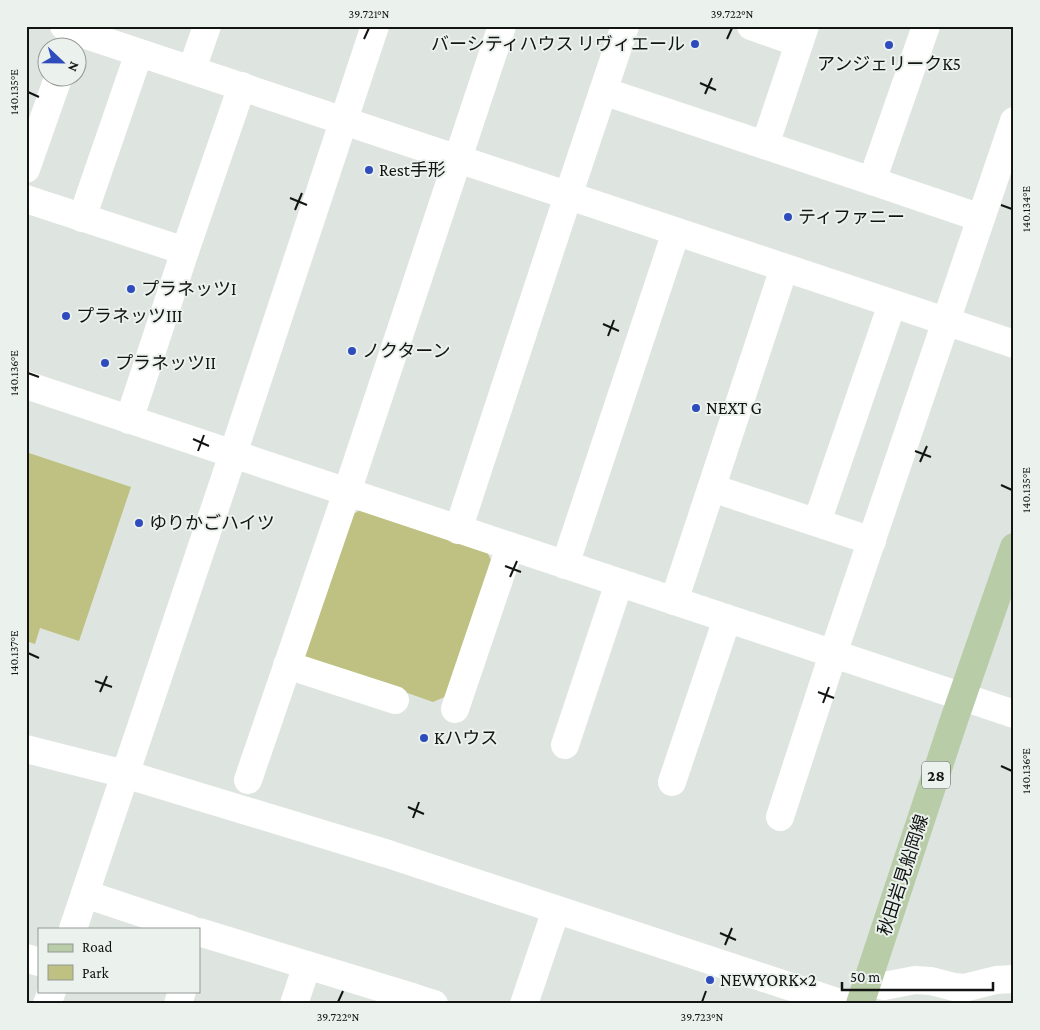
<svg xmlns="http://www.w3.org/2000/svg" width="1040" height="1030" font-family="'Crimson Pro','Noto Sans JP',serif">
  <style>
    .green { fill: #bec181 }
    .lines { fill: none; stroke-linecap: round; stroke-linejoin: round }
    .minor { stroke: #fff; stroke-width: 28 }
    .major { stroke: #b7cca7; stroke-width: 28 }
    .ticks { fill: none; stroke: #121513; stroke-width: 2 }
    .poi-dot { fill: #2f4cbd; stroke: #ebf1ed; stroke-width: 2 }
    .labels { text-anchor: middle; stroke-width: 4; stroke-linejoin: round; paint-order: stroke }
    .shield { fill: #ebf1ed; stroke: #535754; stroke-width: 1 }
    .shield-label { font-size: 16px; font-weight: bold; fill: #121513 }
    .poi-label { font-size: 18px; fill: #121513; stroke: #ebf1ed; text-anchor: start }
    .street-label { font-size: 18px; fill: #121513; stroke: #ebf1ed }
    .neatline { fill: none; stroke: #121513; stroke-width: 2 }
    .ticks-label { font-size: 12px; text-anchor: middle; fill: #121513 }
  </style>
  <rect width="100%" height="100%" fill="#dee4df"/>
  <g class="green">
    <path d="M 26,452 L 131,487 L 79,641 L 40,628 L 35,644 L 26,641 Z"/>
    <path d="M 365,507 L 486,550 L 493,564 L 449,695 L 433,702 L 300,655 L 350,516 Z"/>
  </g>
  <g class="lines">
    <g class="minor">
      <path d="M 64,26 L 74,31 L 1014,344"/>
      <path d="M 751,26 L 799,43"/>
      <path d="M 192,69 L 207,26"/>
      <path d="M 603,91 L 872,181 L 981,218"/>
      <path d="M 765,145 L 805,26"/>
      <path d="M 26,169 L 58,78"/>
      <path d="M 872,181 L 926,26"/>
      <path d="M 26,199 L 185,251"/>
      <path d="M 82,218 L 139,53"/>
      <path d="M 26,385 L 1014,714"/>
      <path d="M 129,420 L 185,251 L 242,86"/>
      <path d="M 712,488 L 872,541"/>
      <path d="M 817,522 L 892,304"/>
      <path d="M 458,530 L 568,196 L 625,26"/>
      <path d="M 565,565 L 676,232"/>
      <path d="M 674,601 L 784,268"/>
      <path d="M 287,665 L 395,700"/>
      <path d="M 455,709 L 510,547"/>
      <path d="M 565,745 L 619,583"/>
      <path d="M 26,749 L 125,774 L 388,854 L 843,1004"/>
      <path d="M 248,780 L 347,492 L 502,26"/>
      <path d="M 672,782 L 727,619"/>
      <path d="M 780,817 L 833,654 L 1014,121"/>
      <path d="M 85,894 L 190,929"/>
      <path d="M 73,929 L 223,484 L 375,26"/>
      <path d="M 199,932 L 412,997"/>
      <path d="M 26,958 L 39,962"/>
      <path d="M 867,982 L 884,986 L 915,980 L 931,981 L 954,987 L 964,988 L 996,980 L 1014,979"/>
      <path d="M 47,1004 L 52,991"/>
      <path d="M 178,1004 L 182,991"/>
      <path d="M 294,1004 L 307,965"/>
      <path d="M 409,1004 L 412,997 L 434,1004"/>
      <path d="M 524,1004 L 556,910"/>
    </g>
    <path class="major" d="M 860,1004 L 954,720 L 1014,547"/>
  </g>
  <path class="ticks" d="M 364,39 L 369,28M 727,39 L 732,28M 700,83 L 716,90M 28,92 L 39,97M 705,94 L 712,78M 290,198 L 307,205M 1001,205 L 1012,209M 295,210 L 302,193M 603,324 L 619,331M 608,336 L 614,320M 28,373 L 39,377M 193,439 L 209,446M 198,451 L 204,435M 915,451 L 931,457M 920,462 L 927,446M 1001,485 L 1012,490M 505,566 L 521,572M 510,577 L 517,561M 28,653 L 39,658M 95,681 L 112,687M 100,692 L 107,676M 818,692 L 834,698M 823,703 L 829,687M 1001,766 L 1012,771M 408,807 L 424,814M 413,818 L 419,802M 720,933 L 736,940M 725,945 L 732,928M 338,1002 L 343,991M 702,1002 L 706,991"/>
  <g class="poi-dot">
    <circle cx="695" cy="44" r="5"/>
    <circle cx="889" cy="45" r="5"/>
    <circle cx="369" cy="170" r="5"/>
    <circle cx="788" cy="217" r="5"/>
    <circle cx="131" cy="289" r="5"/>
    <circle cx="66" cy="316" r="5"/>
    <circle cx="352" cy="351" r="5"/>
    <circle cx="105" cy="363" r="5"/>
    <circle cx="696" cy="408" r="5"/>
    <circle cx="139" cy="523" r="5"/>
    <circle cx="424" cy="738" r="5"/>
    <circle cx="710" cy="980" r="5"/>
  </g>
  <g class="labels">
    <rect class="shield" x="922" y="761.5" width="28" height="27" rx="4"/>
    <g class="shield-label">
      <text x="936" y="781">28</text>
    </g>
    <g class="poi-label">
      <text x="685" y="50" text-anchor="end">バーシティハウス リヴィエール</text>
      <text x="889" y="70" text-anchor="middle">アンジェリークK5</text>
      <text x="379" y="176">Rest手形</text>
      <text x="798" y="223">ティファニー</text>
      <text x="141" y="295">プラネッツI</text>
      <text x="76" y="322">プラネッツIII</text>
      <text x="362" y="357">ノクターン</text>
      <text x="115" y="369">プラネッツII</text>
      <text x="706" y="414">NEXT G</text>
      <text x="149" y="529">ゆりかごハイツ</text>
      <text x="434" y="744">Kハウス</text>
      <text x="720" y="986">NEWYORK×2</text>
    </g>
    <g class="street-label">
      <text transform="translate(903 875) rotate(-72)" y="6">秋田岩見船岡線</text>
    </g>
  </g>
  <rect width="1040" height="1030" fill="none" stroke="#ebf1ed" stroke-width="55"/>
  <rect x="38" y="928" width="162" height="65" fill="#ebf1ed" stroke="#949996"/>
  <rect x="48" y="944" width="25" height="8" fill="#b7cca7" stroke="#949996"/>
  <text x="82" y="952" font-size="15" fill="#121513">Road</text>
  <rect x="48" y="965" width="25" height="15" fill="#bec181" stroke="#949996"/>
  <text x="82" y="978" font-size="15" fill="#121513">Park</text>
  <g transform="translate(62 62) rotate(112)"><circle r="24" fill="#ebf1ed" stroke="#949996"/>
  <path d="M0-4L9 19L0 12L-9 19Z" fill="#2f4cbd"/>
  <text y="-8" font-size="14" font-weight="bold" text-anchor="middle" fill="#121513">N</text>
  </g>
  <path d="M842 982v8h151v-8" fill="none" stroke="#121513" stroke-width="2.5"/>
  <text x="850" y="982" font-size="15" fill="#121513" stroke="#ebf1ed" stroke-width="4" paint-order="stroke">50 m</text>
  <rect x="28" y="28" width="984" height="974" class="neatline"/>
  <g class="ticks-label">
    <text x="369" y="18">39.721°N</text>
    <text x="732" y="18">39.722°N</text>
    <text transform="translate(14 92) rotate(-90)" y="4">140.135°E</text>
    <text transform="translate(1026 209) rotate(-90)" y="4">140.134°E</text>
    <text transform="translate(14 373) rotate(-90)" y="4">140.136°E</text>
    <text transform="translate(1026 490) rotate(-90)" y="4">140.135°E</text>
    <text transform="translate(14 653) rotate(-90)" y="4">140.137°E</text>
    <text transform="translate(1026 771) rotate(-90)" y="4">140.136°E</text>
    <text x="338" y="1021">39.722°N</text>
    <text x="702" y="1021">39.723°N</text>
  </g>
</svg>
